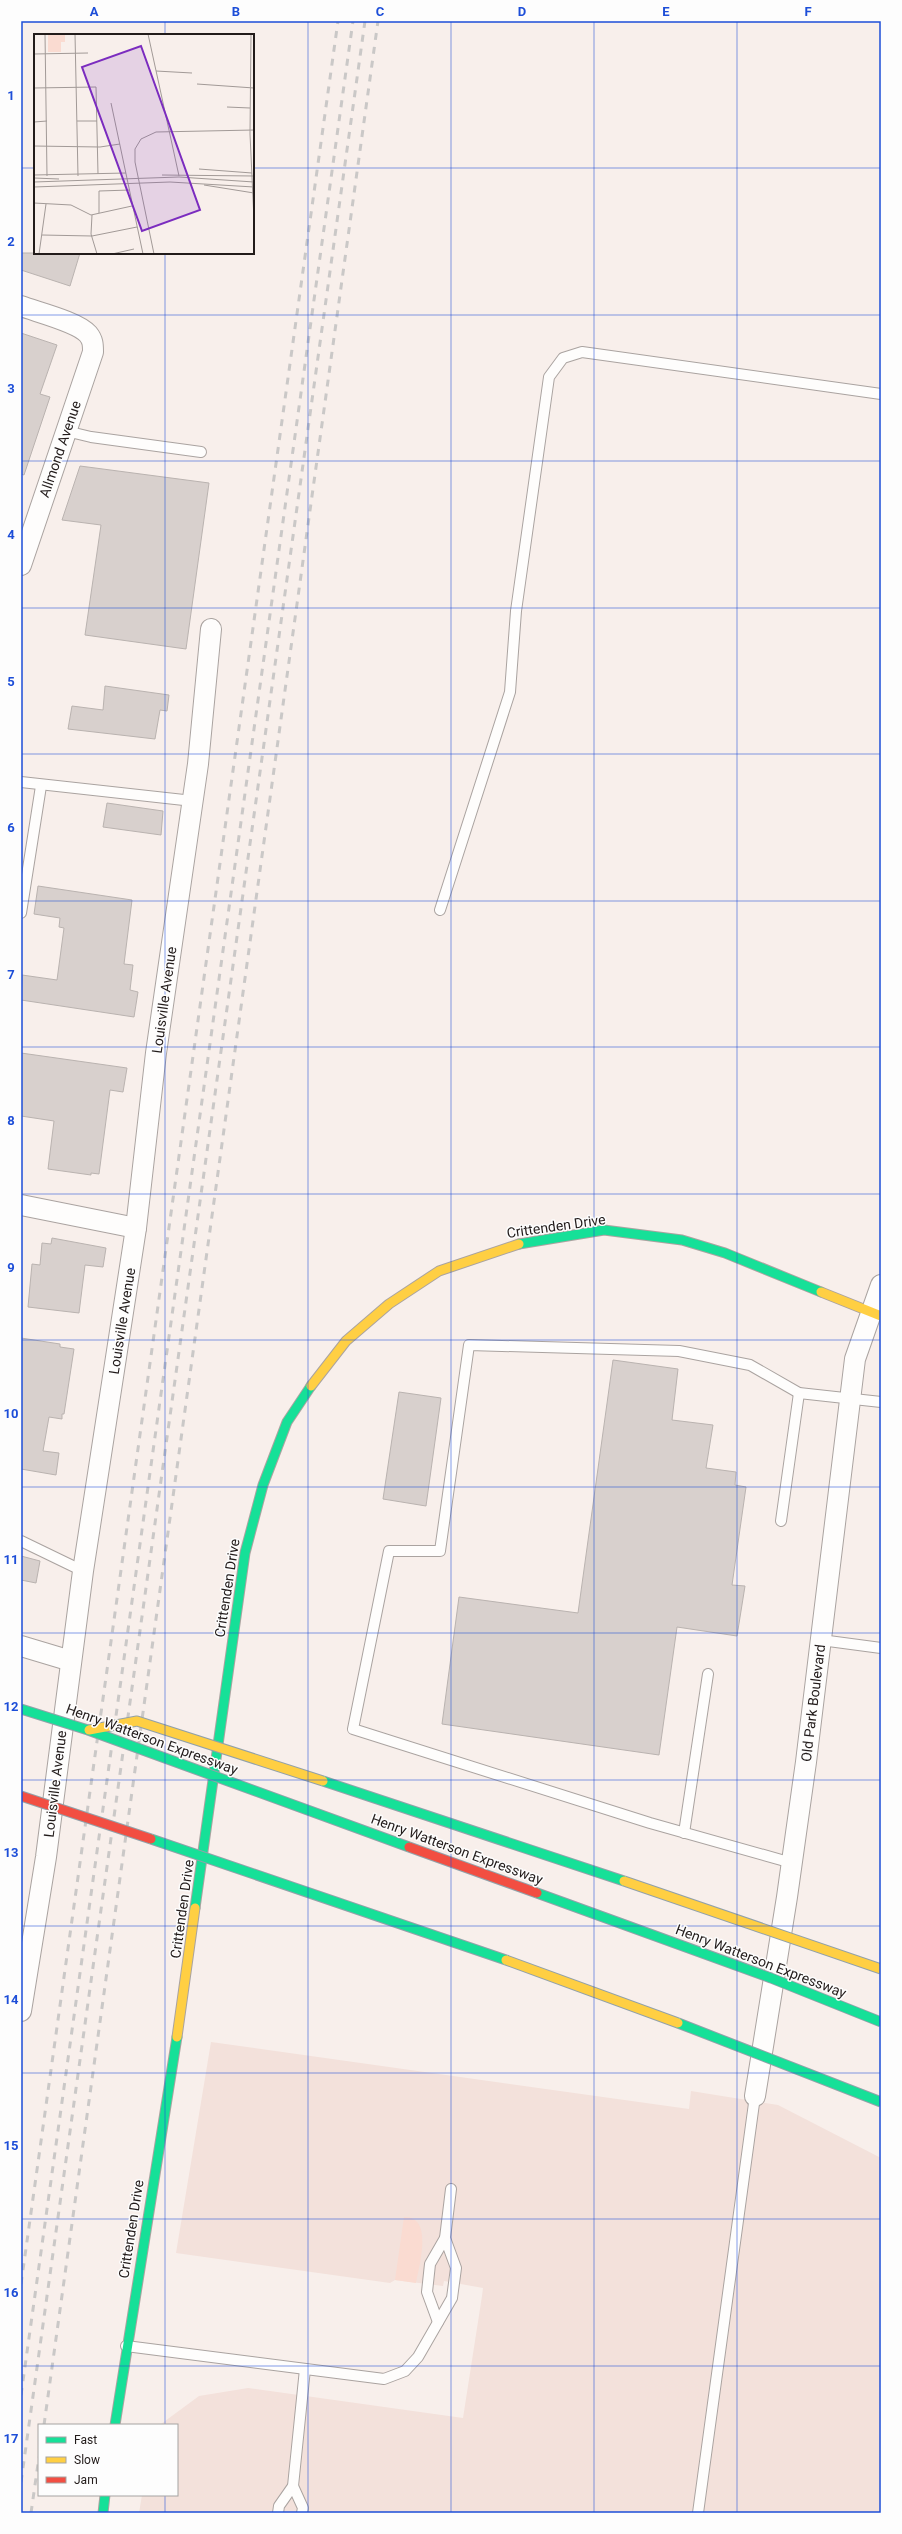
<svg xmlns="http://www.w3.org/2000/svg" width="902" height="2534" font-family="Roboto,sans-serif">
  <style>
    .built { fill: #f3e1db }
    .green { fill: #fadbd1 }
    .building { fill: #d8d0cd; stroke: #bab3b0 }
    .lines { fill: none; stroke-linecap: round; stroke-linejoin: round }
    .lane-casing { stroke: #aaa3a0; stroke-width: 12 }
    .street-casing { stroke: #aaa3a0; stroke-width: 22 }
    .fast-casing { stroke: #aaa3a0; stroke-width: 11 }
    .slow-casing { stroke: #aaa3a0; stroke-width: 11 }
    .lane { stroke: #fefdfc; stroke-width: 10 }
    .street { stroke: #fefdfc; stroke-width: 20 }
    .fast { stroke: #16e098; stroke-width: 9 }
    .slow { stroke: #ffcf43; stroke-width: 9 }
    .rail { stroke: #cac8c7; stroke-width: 3; stroke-dasharray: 7 7; stroke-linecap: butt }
    .fast-bridge-casing { stroke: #92a1a9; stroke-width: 11; stroke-linecap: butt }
    .slow-bridge-casing { stroke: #92a1a9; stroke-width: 11; stroke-linecap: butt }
    .jam-bridge-casing { stroke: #92a1a9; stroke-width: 11; stroke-linecap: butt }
    .fast-bridge { stroke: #16e098; stroke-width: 9 }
    .slow-bridge { stroke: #ffcf43; stroke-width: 9 }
    .jam-bridge { stroke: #f24e42; stroke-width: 9 }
    .grid { fill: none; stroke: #1d4ed8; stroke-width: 1; stroke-opacity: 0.55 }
    .labels { text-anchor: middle; stroke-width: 3; stroke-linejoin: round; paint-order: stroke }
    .street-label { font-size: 14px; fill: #221b1a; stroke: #fdfdfd }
    .inset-road { fill: none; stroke: #a29a97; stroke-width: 1 }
    .view { fill: #7b2cbf; fill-opacity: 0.15; stroke: #7b2cbf; stroke-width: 2 }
    .inset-edge { fill: none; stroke: #221b1a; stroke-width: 2 }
    .neatline { fill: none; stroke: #1d4ed8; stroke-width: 1.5 }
    .grid-label { font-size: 13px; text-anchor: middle; font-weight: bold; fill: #1d4ed8 }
  </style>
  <rect width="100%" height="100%" fill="#f8efeb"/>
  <path class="built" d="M 211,2042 L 689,2109 L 691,2091 L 778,2105 L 881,2158 L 881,2513 L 139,2513 L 142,2495 L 177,2495 L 177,2425 L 161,2424 L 199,2396 L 248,2388 L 463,2418 L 482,2296 L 483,2288 L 444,2281 L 443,2286 L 395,2280 L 390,2283 L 176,2253 Z"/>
  <path class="green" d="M 404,2217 C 434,2216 419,2267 416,2283 L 395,2280 Z"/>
  <g class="building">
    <path d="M 21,253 L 80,253 L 70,286 L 21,270 Z"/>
    <path d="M 21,333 L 57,345 L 40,394 L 50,397 L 24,475 L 21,474 Z"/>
    <path d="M 80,466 L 209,483 L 186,649 L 85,635 L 101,525 L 62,520 Z"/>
    <path d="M 105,686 L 169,695 L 167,711 L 160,710 L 155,739 L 68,729 L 72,706 L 103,710 Z"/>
    <path d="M 107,803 L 163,811 L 161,835 L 103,827 Z"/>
    <path d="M 38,886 L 132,900 L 124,964 L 133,965 L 130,990 L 138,992 L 134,1017 L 21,1000 L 22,975 L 57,980 L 64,928 L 59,927 L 60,918 L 34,914 Z"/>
    <path d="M 21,1053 L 127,1068 L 123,1092 L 110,1090 L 99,1174 L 91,1173 L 91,1175 L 48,1169 L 54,1121 L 21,1116 Z"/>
    <path d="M 52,1238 L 106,1248 L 103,1267 L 85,1265 L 79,1313 L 28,1307 L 32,1264 L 40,1265 L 42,1243 L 51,1244 Z"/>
    <path d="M 21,1338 L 60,1344 L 60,1347 L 74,1349 L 64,1414 L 62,1414 L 62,1419 L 49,1417 L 43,1451 L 59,1453 L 56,1475 L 21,1469 Z"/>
    <path d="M 613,1360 L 678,1369 L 672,1420 L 713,1425 L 706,1468 L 736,1472 L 735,1485 L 746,1487 L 732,1585 L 745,1586 L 737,1636 L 677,1627 L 659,1755 L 442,1724 L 459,1597 L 578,1613 Z"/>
    <path d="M 399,1392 L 441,1398 L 426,1506 L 383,1499 Z"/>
    <path d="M 21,1556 L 40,1561 L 36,1583 L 21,1580 Z"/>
  </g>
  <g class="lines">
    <g class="lane-casing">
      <g id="lane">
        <path d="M 66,431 L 91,437 L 201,452"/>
        <path d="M 21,782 L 193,801"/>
        <path d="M 440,910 L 510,692 L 516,611 L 549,377 L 563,358 L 582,352 L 881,394"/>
        <path d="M 21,913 L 41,786"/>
        <path d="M 781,1521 L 799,1393"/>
        <path d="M 21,1541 L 83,1571"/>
        <path d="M 821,1640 L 881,1648"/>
        <path d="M 684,1833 L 708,1674"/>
        <path d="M 792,1863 L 650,1823 L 353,1729 L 389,1551 L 440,1551 L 469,1345 L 679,1351 L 750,1365 L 799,1393 L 881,1402"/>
        <path d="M 438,2322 L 427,2292 L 430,2264 L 445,2238 L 451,2189"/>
        <path d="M 126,2346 L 384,2379 L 405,2371 L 418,2357 L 452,2298 L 456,2268 L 445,2238"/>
        <path d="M 293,2486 L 303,2508 L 302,2513"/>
        <path d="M 278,2513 L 279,2506 L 293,2486 L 305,2369"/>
        <path d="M 698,2513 L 755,2096"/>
      </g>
    </g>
    <g class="street-casing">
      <g id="street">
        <path d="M 21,306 C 37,312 78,322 88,334 C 93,340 93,345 93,352 L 21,565"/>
        <path d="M 21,1205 L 136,1228"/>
        <path d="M 21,1646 L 71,1661"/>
        <path d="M 21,2011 L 46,1857 L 83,1571 L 136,1228 L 156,1053 L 198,764 L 211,629"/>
        <path d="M 755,2096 L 787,1897 L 806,1762 L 855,1359 L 881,1285"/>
      </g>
    </g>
    <g class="fast-casing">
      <g id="fast">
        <path d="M 519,1244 L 604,1230 L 682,1240 L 725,1253 L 821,1292"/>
        <path d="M 195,1908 L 245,1553 L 263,1485 L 287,1422 L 311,1386"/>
        <path d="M 115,2425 L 177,2037"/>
        <path d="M 103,2513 L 105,2495"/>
      </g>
    </g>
    <g class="slow-casing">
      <g id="slow">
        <path d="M 821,1292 L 881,1316"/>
        <path d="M 311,1386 L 346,1341 L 389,1304 L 439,1271 L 519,1244"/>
        <path d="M 177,2037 L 195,1908"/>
      </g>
    </g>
    <use href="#lane" class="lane"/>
    <use href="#street" class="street"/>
    <use href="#fast" class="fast"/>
    <use href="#slow" class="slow"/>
    <g class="rail">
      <path d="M 21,2284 L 338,21"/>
      <path d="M 21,2395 L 353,21"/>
      <path d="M 44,2425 L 378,21"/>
      <path d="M 21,2482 L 365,21"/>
      <path d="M 31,2513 L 39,2457"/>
    </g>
    <g class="fast-bridge-casing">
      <g id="fast-bridge">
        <path d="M 21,1709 L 88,1730 L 409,1847"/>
        <path d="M 323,1781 L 624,1881"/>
        <path d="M 151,1839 L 506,1960"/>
        <path d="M 537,1893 L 771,1978 L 881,2022"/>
        <path d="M 678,2023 L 881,2102"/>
      </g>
    </g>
    <g class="slow-bridge-casing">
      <g id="slow-bridge">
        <path d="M 89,1730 L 137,1721 L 323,1781"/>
        <path d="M 624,1881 L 881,1969"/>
        <path d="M 506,1960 L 678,2023"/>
      </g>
    </g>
    <g class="jam-bridge-casing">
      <g id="jam-bridge">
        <path d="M 21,1796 L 151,1839"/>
        <path d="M 409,1847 L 537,1893"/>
      </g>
    </g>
    <use href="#fast-bridge" class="fast-bridge"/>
    <use href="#slow-bridge" class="slow-bridge"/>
    <use href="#jam-bridge" class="jam-bridge"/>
  </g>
  <path class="grid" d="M 165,21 L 165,35M 308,21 L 308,2513M 451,21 L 451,2513M 594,21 L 594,2513M 737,21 L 737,2513M 21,168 L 35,168M 253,168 L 881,168M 165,253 L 165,2425M 21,315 L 881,315M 21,461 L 881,461M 21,608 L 881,608M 21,754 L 881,754M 21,901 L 881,901M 21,1047 L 881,1047M 21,1194 L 881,1194M 21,1340 L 881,1340M 21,1487 L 881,1487M 21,1633 L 881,1633M 21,1780 L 881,1780M 21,1926 L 881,1926M 21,2073 L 881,2073M 21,2219 L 881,2219M 21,2366 L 881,2366M 165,2495 L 165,2513"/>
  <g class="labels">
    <g class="street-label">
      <text transform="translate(60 449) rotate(-71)" y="5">Allmond Avenue</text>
      <text transform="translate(164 1000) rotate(-82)" y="5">Louisville Avenue</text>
      <text transform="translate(556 1226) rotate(-8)" y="5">Crittenden Drive</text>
      <text transform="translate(122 1321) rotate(-81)" y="5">Louisville Avenue</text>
      <text transform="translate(227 1588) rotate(-81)" y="5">Crittenden Drive</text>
      <text transform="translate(813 1703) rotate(-83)" y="5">Old Park Boulevard</text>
      <text transform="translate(152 1739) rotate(20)" y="5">Henry Watterson Expressway</text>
      <text transform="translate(55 1784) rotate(-83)" y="5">Louisville Avenue</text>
      <text transform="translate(457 1849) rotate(20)" y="5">Henry Watterson Expressway</text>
      <text transform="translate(182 1909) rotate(-82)" y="5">Crittenden Drive</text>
      <text transform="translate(761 1961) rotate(21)" y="5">Henry Watterson Expressway</text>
      <text transform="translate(131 2229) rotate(-81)" y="5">Crittenden Drive</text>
    </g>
  </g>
  <g transform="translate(34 34)">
    <rect width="220" height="220" fill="#f8efeb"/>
    <path d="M 14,0 L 31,0 L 31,8 L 27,8 L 27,18 L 14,18 Z" fill="#fadbd1"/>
    <path class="inset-road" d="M 11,0 L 13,142M 41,0 L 44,142M 114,0 L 145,142M 217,0 L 216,100 L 220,186M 0,20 L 54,19M 122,37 L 158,39M 163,50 L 220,54M 0,54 L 62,53 L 64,140M 77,69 L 109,220M 193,73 L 216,74M 43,87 L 63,87M 0,88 L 13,87M 0,112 L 66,113 L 86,110M 165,135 L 218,139M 0,141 L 92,139M 128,141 L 220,142M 0,144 L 25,145M 0,148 L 145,143 L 220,148M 170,151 L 220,159M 0,153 L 136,148 L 220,153M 0,169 L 37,171 L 57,181 L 98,172M 65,179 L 65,157 L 96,156M 58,181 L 57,200 L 63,220M 220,186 L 220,202M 8,201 L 58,202 L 103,193M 5,220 L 12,170M 78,220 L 100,215M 120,220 L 101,128 L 101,115 L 107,105 L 122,98 L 220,96"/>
    <path class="view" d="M 107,12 L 166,176 L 108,197 L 48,33 Z"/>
    <rect width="220" height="220" class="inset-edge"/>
  </g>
  <rect width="902" height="2534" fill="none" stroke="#fdfdfd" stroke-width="44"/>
  <rect x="38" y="2424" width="140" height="72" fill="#fdfdfd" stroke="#a5a3a2"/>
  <rect x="46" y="2437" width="20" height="6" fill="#16e098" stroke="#a5a3a2"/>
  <text x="74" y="2444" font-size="12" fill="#221b1a">Fast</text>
  <rect x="46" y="2457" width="20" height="6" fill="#ffcf43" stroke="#a5a3a2"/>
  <text x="74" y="2464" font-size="12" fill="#221b1a">Slow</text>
  <rect x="46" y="2477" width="20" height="6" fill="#f24e42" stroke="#a5a3a2"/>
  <text x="74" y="2484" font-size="12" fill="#221b1a">Jam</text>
  <rect x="22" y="22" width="858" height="2490" class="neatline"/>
  <g class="grid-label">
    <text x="94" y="16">A</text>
    <text x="236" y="16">B</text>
    <text x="380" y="16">C</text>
    <text x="522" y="16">D</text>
    <text x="666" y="16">E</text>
    <text x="808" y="16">F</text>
    <text x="11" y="100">1</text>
    <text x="11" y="246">2</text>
    <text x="11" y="393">3</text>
    <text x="11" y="539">4</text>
    <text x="11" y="686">5</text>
    <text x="11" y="832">6</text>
    <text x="11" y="979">7</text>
    <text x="11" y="1125">8</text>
    <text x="11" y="1272">9</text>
    <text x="11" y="1418">10</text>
    <text x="11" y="1564">11</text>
    <text x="11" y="1711">12</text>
    <text x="11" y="1857">13</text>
    <text x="11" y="2004">14</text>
    <text x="11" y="2150">15</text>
    <text x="11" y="2297">16</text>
    <text x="11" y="2443">17</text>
  </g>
</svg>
